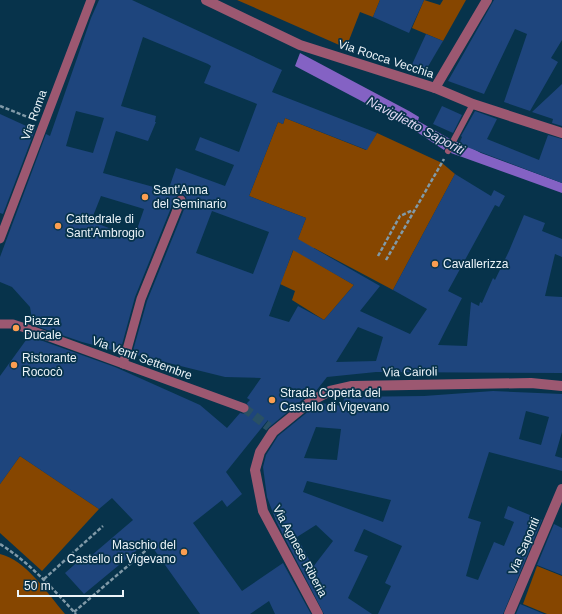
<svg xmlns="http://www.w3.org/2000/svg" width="562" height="614" font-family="Arial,sans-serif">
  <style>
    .green { fill: #864600 }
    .water { fill: #8462c4 }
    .building { fill: #1e457d; fill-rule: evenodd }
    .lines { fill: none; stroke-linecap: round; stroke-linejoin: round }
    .pedestrian-tunnel { stroke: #295065; stroke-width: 9; stroke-dasharray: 9 4.5; stroke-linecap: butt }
    .path { stroke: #819aa8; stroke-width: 2.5; stroke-dasharray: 4 2; stroke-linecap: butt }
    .service { stroke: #9c5871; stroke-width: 6 }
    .pedestrian { stroke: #9c5871; stroke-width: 9 }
    .minor { stroke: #9c5871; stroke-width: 10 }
    .poi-dot { fill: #fb9e51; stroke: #07334b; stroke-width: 1.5 }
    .labels { text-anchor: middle; stroke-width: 3.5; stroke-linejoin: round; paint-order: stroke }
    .street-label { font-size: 12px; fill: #ecf4f9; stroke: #07334b }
    .poi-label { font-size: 12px; fill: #ecf4f9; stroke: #07334b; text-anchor: start }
    .water-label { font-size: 13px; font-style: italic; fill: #dfd8f2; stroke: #07334b }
  </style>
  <rect width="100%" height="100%" fill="#07334b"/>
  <g class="green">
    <path d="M 237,0 L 380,0 L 373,17 L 360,12 L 346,48 Z"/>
    <path d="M 424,0 L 440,5 L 443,0 L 466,0 L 443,41 L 412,28 Z"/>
    <path d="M 285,118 L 366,150 L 377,133 L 442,163 L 455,174 L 393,290 L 314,248 L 308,258 L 354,285 L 324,320 L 292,300 L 295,291 L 280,284 L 306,218 L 249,196 L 278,122 L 283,124 Z"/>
    <path d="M 20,456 L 99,509 L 42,571 L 0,533 L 0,484 Z"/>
    <path d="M 0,554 C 26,560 48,594 65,614 L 0,614 Z"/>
    <path d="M 537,566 L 562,576 L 562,614 L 547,614 L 523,604 Z"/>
  </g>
  <g class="water">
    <path d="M 300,53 L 409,111 L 419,117 L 418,121 L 450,139 L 444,150 L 405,124 L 295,66 Z"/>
    <path d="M 456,142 L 460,142 L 481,153 L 562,183 L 562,193 L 451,153 Z"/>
  </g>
  <g class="building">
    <path d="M 99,0 L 132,0 L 282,70 L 272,92 L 377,133 L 367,150 L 285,118 L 283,124 L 278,122 L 249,196 L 306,218 L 298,239 L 380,286 L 360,311 L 410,334 L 427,309 L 393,290 L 455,174 L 491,196 L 494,190 L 505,196 L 499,207 L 495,205 L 448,291 L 462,298 L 438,345 L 467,346 L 471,302 L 479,306 L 480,302 L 482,303 L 493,278 L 495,280 L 509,251 L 524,215 L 545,223 L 542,231 L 562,239 L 562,257 L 555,254 L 545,296 L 562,297 L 562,373 L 376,372 L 327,377 L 316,391 L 307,396 L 267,429 L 268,420 L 226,472 L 242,494 L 227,507 L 222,500 L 193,523 L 242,591 L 283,563 L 311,614 L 275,614 L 269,601 L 250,614 L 200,614 L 148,541 L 84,594 L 65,573 L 83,557 L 85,561 L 133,520 L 112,498 L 99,509 L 20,456 L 0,484 L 0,376 L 29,336 L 115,367 L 200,405 L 227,428 L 240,413 L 245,414 L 249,410 L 247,403 L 250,400 L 247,398 L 261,378 L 225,377 L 132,354 L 147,301 L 187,202 L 186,197 L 183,194 L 178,195 L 175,198 L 135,297 L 120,352 L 82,342 L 33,325 L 30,307 L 12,287 L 0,282 L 0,257 L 46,134 L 50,136 L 91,18 ZM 143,37 L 208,64 L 211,66 L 204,83 L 257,104 L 239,152 L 200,137 L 195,150 L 234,165 L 225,186 L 176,168 L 168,191 L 103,173 L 116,131 L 148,141 L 156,122 L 155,122 L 156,116 L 121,106 ZM 76,111 L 104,118 L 93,153 L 66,146 ZM 101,196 L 144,209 L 134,238 L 91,221 ZM 212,211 L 269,232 L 253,274 L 196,253 ZM 293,250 L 354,285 L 324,320 L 298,306 L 289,322 L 269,316 ZM 358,327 L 383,337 L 376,361 L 336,362 Z"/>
    <path d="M 380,0 L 424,0 L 409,33 L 373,17 Z"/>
    <path d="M 494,0 L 562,0 L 562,40 L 551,58 L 558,62 L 530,111 L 504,102 L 527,34 L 515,29 L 484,94 L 448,81 Z"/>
    <path d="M 426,34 L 443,41 L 423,75 L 409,71 Z"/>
    <path d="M 562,84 L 562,126 L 552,123 L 553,119 L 532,112 Z"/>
    <path d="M 442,106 L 462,115 L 453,133 L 433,124 Z"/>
    <path d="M 475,111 L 497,119 L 487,139 L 539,160 L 548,135 L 562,139 L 562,183 L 459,144 L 462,137 L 461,136 Z"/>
    <path d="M 0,114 L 35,130 L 3,214 L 0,213 Z"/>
    <path d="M 493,391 L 562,394 L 562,432 L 555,456 L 562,458 L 562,471 L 489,452 L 468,518 L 481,522 L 466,576 L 478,580 L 494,542 L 504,546 L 514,522 L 504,518 L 508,506 L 542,520 L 503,614 L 378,614 L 391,586 L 385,583 L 402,546 L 364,529 L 354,551 L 368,556 L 348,598 L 372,614 L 324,614 L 276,521 L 267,497 L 263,467 L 266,455 L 278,436 L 315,406 L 320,403 L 343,406 L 344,397 L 424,396 ZM 526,411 L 549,417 L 541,445 L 519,439 ZM 316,427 L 341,429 L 337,460 L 304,458 ZM 307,481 L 391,500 L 383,522 L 303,492 ZM 316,525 L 333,541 L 313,567 L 297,537 Z"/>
    <path d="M 554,524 L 562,528 L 562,575 L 537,565 Z"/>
    <path d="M 520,604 L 544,614 L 516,614 Z"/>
  </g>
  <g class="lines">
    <path class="pedestrian-tunnel" d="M 244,408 L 269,427"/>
    <g class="path">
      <path d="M 0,106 L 35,120"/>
      <path d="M 378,256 L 400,216 L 413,210"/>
      <path d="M 386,260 L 444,159"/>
      <path d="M 0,544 C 30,563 52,588 76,614"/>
      <path d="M 44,579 L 103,526"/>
      <path d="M 74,612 L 151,546"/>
    </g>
    <path class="service" d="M 448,151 L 473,104"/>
    <g class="pedestrian">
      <path d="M 0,239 L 91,0"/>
      <path d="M 0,324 L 13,324 L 25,328 L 244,408"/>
      <path d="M 123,364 L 141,299 L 181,200"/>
    </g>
    <g class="minor">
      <path d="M 206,0 L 300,45 L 435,88 L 473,104 L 562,133"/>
      <path d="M 435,88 L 487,0"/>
      <path d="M 318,614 L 263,511 L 255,470 L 260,452 L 273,432 L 311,401 L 330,391 L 352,386 L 531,383 L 562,386"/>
      <path d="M 509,614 L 562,489"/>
    </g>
  </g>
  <g class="poi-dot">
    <circle cx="145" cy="197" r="4"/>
    <circle cx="58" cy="226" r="4"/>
    <circle cx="435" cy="264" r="4"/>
    <circle cx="16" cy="328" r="4"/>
    <circle cx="14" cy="365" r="4"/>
    <circle cx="272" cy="400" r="4"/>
    <circle cx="184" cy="552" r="4"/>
  </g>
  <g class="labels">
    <g class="street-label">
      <text transform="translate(386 59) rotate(18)" y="4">Via Rocca Vecchia</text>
      <text transform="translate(34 115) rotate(-70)" y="4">Via Roma</text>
      <text transform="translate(142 358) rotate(20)" y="4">Via Venti Settembre</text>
      <text transform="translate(410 372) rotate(-1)" y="4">Via Cairoli</text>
      <text transform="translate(524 546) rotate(-67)" y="4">Via Saporiti</text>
      <text transform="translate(300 551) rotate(62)" y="4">Via Agnese Riberia</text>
    </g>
    <g class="poi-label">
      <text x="153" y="194">Sant'Anna<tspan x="153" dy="14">del Seminario</tspan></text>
      <text x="66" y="223">Cattedrale di<tspan x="66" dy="14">Sant'Ambrogio</tspan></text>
      <text x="443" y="268">Cavallerizza</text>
      <text x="24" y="325">Piazza<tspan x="24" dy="14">Ducale</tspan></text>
      <text x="22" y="362">Ristorante<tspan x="22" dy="14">Rococò</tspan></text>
      <text x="280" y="397">Strada Coperta del<tspan x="280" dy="14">Castello di Vigevano</tspan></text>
      <text x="176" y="549" text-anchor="end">Maschio del<tspan x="176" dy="14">Castello di Vigevano</tspan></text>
    </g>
    <g class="water-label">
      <text transform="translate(416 125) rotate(28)" y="5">Naviglietto Saporiti</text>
    </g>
  </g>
  <path d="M18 590v6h105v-6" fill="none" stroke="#ecf4f9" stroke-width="2"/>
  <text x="24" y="590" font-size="12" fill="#ecf4f9" stroke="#07334b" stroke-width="3" paint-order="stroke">50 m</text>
</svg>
